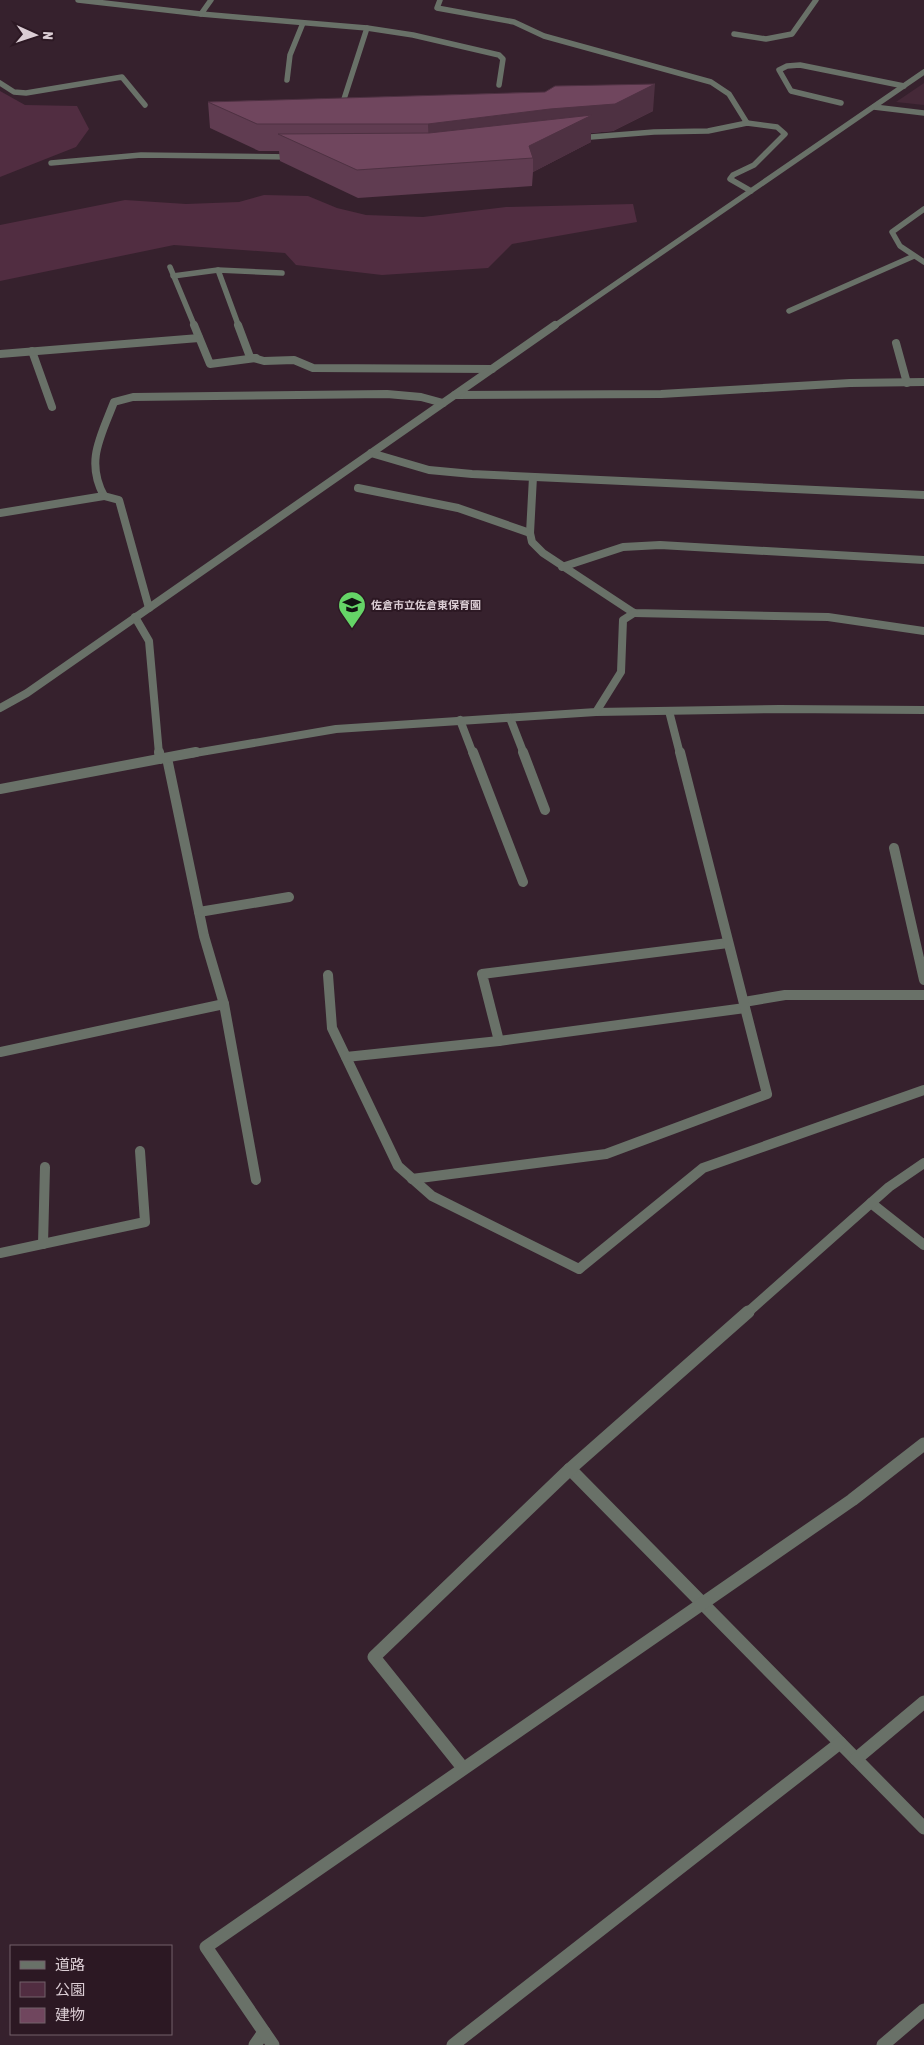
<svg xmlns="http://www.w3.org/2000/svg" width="924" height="2045" font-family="'Asap Condensed','Noto Sans JP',sans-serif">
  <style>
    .built { fill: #452938 }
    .green { fill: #512d41 }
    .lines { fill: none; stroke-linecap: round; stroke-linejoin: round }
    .service-far1 { stroke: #697168; stroke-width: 5.5 }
    .service { stroke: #697168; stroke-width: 8 }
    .minor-far3 { stroke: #697168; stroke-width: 5.5 }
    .minor-far2 { stroke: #697168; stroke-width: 8 }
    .minor-far1 { stroke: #697168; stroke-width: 10 }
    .minor { stroke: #697168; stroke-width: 13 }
    .tertiary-far1 { stroke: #697168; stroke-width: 5.5 }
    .tertiary { stroke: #697168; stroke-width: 8 }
    .wall { fill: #603c51 }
    .shaded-wall { fill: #4e3142 }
    .building { fill: #70465e; stroke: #4e3142 }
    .labels { text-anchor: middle; stroke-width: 4; stroke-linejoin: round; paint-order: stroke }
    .far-poi-label { font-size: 11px; font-weight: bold; fill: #dbcdd4; stroke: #2c1823; text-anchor: start }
  </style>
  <rect width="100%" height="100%" fill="#36212d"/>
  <path class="built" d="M 924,83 L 924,105 L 896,102 Z"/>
  <g class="green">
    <path d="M 0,91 L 25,105 L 77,106 L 89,129 L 76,147 L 0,177 Z"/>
    <path d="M 264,195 L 308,196 L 337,208 L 366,215 L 423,217 L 506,207 L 633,204 L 637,222 L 512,244 L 488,268 L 382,275 L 296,265 L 285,253 L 174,245 L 0,281 L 0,225 L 125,200 L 186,204 L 239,202 Z"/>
  </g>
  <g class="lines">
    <g class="service-far1">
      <path d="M 287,80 L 290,55 L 303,23"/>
      <path d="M 344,99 L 367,28"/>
      <path d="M 218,270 L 239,327"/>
      <path d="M 173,276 L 218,270 L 282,273"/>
    </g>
    <g class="service">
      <path d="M 238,325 L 250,357 L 264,361 L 294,360 L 313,368 L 492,369"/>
      <path d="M 149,608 L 119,500 L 104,496 C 85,461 101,436 114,402 L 133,397 L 387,394 L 421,397 L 443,403"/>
    </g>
    <g class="minor-far3">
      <path d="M 78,0 L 201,14"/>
      <path d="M 211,0 L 201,14 L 367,28 L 413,35 L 499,55 L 503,59 L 499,85"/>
      <path d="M 440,0 L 437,8 L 514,22 L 544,36 L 711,82 L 729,94 L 747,123"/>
      <path d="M 734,34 L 766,39 L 792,34 L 816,0"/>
      <path d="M 0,83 L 14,92 L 26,93 L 122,77 L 145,105"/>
      <path d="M 841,103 L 791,91 L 779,70 L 787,66 L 800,65 L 904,86"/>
      <path d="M 578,138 L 654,132 L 708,131 L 747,123 L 777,127 L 785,134 L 754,165 L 733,175 L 730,179 L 751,191"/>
      <path d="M 51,163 L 141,155 L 292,157"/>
      <path d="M 924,209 L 892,232 L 900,246 L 924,262"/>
      <path d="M 170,267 L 195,327"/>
      <path d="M 789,311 L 914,256"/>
    </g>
    <g class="minor-far2">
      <path d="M 194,325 L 210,364 L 256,358"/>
      <path d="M 896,343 L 907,383"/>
      <path d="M 32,351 L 52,407"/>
      <path d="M 0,354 L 199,338"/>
      <path d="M 455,395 L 661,394 L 850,383 L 924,382"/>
      <path d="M 371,453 L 429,470 L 472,474 L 924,495"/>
      <path d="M 533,477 L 530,533 L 532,542 L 543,553 L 634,613 L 828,617 L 924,631"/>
      <path d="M 358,488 L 458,508 L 530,533"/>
      <path d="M 0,513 L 104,496"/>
      <path d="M 562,567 L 623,547 L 660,545 L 924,560"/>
      <path d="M 135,617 L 149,641 L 159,754"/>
      <path d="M 669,711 L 680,754"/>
      <path d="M 596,712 L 779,709 L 924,710"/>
      <path d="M 510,718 L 524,754"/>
      <path d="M 460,720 L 473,754"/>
      <path d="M 189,754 L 336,729 L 596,712 L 621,672 L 623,620 L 634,613"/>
    </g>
    <g class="minor-far1">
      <path d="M 159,752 L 160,759"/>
      <path d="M 473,752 L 523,882"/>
      <path d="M 523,752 L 545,810"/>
      <path d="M 167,758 L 204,936 L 224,1004 L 256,1180"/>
      <path d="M 0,789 L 196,752"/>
      <path d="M 894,848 L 924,980"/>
      <path d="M 199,912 L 289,897"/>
      <path d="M 328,975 L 332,1028 L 398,1166 L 432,1196 L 579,1269 L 703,1168 L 924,1090"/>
      <path d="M 744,1002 L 785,995 L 924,995"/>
      <path d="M 499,1041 L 482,974 L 728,943"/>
      <path d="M 0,1052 L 224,1004"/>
      <path d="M 346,1057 L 499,1041 L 745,1008"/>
      <path d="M 412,1179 L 606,1154 L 767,1094 L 680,752"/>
      <path d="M 871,1203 L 924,1245"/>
      <path d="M 43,1244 L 45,1167"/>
      <path d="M 0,1253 L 145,1222 L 140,1151"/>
      <path d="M 747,1313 L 889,1187 L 924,1163"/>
    </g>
    <g class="minor">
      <path d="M 570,1469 L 924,1828"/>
      <path d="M 856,1759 L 924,1702"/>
      <path d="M 463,1768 L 374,1657 L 570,1469 L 748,1312"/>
      <path d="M 255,2045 L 264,2032"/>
      <path d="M 273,2045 L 206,1947 L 852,1500 L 924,1444"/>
      <path d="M 453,2045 L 840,1743"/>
      <path d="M 883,2045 L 924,2010"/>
    </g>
    <g class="tertiary-far1">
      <path d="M 874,107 L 924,113"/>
      <path d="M 553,327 L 924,72"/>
    </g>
    <path class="tertiary" d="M 0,708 L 27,693 L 555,325"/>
  </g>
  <path class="wall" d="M 545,92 L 653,111 L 613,131 L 591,133 L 591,142 L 533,172 L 532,186 L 358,198 L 280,161 L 279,151 L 259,151 L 210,128 L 208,102 Z"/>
  <path class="shaded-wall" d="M 655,84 L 653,111 L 613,131 L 591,133 L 591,142 L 533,172 L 533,158 L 429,151 L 428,124 Z"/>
  <g class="building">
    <path d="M 655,84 L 615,104 L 550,109 L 428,124 L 257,124 L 208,102 L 545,92 L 555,86 Z"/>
    <path d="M 592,115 L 529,146 L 533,158 L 357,170 L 278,134 L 429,133 Z"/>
  </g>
  <defs>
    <g id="school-pin" transform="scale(1.4375)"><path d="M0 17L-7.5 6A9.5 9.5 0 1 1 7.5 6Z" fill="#65d467" stroke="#2c1823"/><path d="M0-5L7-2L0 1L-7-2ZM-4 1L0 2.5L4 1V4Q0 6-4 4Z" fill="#111"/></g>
  </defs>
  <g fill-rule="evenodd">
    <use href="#school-pin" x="352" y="605"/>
  </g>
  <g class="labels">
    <g class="far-poi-label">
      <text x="371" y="609">佐倉市立佐倉東保育園</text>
    </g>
  </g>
  <rect x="10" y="1945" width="162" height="90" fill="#2c1823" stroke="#72606a"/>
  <rect x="20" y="1961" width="25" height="8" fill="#697168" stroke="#72606a"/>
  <text x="55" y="1970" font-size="15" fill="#dbcdd4">道路</text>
  <rect x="20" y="1982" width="25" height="15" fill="#512d41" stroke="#72606a"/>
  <text x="55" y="1995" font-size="15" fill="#dbcdd4">公園</text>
  <rect x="20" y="2008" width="25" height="15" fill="#70465e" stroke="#72606a"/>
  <text x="55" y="2020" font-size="15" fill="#dbcdd4">建物</text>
  <g transform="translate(35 35) rotate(93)" stroke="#2c1823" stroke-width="4" paint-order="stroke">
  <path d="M0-4L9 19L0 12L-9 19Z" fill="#dbcdd4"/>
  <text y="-8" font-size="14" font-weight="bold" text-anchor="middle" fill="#dbcdd4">N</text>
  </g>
</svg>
